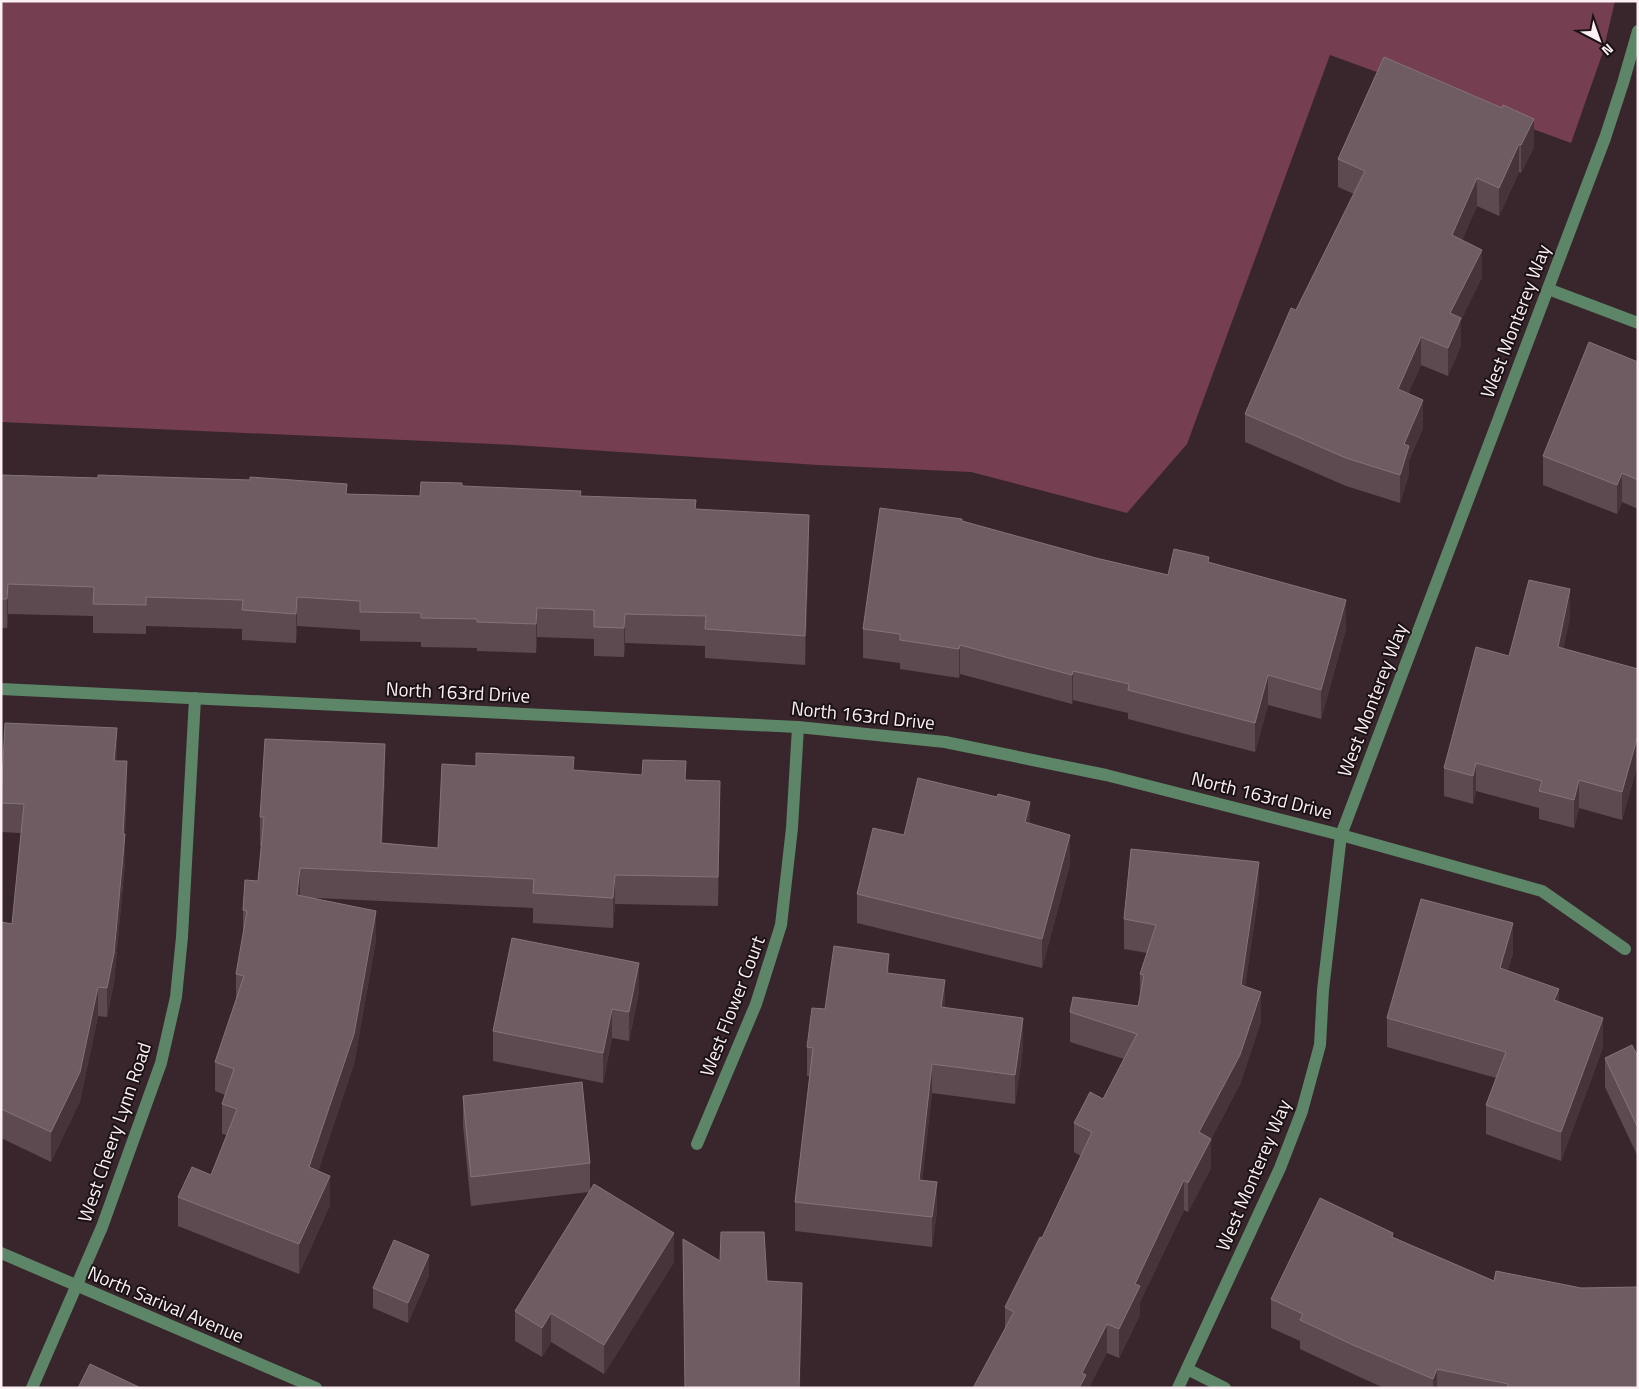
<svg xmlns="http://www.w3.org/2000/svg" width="1639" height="1389" font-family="'Titillium Web',sans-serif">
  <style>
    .green { fill: #753e51 }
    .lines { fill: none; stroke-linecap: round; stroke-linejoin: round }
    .minor { stroke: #5d8567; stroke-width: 12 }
    .wall { fill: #5d4a50 }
    .shaded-wall { fill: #47343a }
    .building { fill: #6e5c62; stroke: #847379 }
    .labels { text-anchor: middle; stroke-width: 4; stroke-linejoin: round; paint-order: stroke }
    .street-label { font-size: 19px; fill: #fcf0f4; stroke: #1a1214 }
  </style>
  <rect width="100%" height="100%" fill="#38262c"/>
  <path class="green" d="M 1,1 L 1615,1 L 1603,52 L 1571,143 L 1330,55 L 1187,444 L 1127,513 L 971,472 L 818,465 L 514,445 L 1,422 Z"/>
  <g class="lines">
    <g class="minor">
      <path d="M 1548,289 L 1638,323"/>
      <path d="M 1,689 L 798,727 L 945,742 L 1106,775 L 1341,835 L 1542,891 L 1625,949"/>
      <path d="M 697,1144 L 756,1004 L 781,925 L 792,828 L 798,727"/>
      <path d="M 1,1253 L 316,1388"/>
      <path d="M 1187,1369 L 1225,1388"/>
      <path d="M 32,1388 L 102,1227 L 161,1063 L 176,997 L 182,937 L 195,698"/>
      <path d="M 1178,1388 L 1280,1168 L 1302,1111 L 1320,1045 L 1323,990 L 1341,835 L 1605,138 L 1623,83 L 1638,31"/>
    </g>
  </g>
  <g class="wall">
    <path d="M 1384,57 L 1534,147 L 1521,173 L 1519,172 L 1499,216 L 1477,206 L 1462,240 L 1482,277 L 1461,320 L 1461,345 L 1448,376 L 1421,365 L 1408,393 L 1423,428 L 1409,460 L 1409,474 L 1400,503 L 1346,486 L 1245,442 L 1245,414 L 1296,310 L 1354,194 L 1338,187 L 1338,159 Z"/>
    <path d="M 1638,362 L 1638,509 L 1622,502 L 1617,514 L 1543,485 L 1543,456 Z"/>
    <path d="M 1,475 L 347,494 L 420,496 L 462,486 L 581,496 L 696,509 L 809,545 L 805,665 L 705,658 L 705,646 L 625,643 L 624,657 L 594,656 L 594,639 L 537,637 L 536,653 L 477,651 L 477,648 L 421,647 L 421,642 L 360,641 L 360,630 L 297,626 L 296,643 L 242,640 L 242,629 L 146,626 L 146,634 L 93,633 L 93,616 L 8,614 L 7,628 L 1,628 Z"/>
    <path d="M 962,521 L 1096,558 L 1168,575 L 1209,562 L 1346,629 L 1321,719 L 1268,705 L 1255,752 L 1128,719 L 1128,713 L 1073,700 L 1072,704 L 960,674 L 959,678 L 900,669 L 900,663 L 863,658 L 863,629 Z"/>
    <path d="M 1570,617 L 1563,649 L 1638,669 L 1638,763 L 1622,820 L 1579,808 L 1574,828 L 1539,819 L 1539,808 L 1476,791 L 1473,804 L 1444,796 L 1444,768 L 1509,656 Z"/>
    <path d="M 116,761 L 127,790 L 125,834 L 125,863 L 114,982 L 107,1017 L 98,1016 L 80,1101 L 51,1162 L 1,1138 L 1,922 L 12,924 L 21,833 L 1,832 L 1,803 Z"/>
    <path d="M 574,770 L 686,780 L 720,811 L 718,906 L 615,904 L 613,928 L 533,923 L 533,908 L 316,898 L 376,940 L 354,1064 L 318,1171 L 330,1205 L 299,1274 L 178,1226 L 178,1197 L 211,1175 L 227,1135 L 222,1134 L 222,1104 L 225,1095 L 215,1091 L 215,1062 L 236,1000 L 236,974 L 243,935 L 243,910 L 258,881 L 261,846 L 260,846 L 260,817 L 385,773 L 382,843 L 438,848 Z"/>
    <path d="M 1030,824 L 1070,864 L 1042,968 L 857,923 L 857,894 L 904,835 Z"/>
    <path d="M 1259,891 L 1245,986 L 1261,1021 L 1240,1084 L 1211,1139 L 1211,1168 L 1188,1212 L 1184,1210 L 1140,1302 L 1140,1315 L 1119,1358 L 1107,1353 L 1005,1329 L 1005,1307 L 1042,1238 L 1081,1156 L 1074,1152 L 1074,1123 L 1103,1099 L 1124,1059 L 1070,1042 L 1070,1012 L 1138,1006 L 1140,997 L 1140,974 L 1147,953 L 1124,949 L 1124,919 Z"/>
    <path d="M 1513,953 L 1508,970 L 1559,1002 L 1603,1047 L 1561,1161 L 1486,1134 L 1486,1105 L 1496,1078 L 1387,1047 L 1387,1018 Z"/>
    <path d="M 889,973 L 945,1008 L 1023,1048 L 1015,1104 L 932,1093 L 922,1180 L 937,1211 L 932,1247 L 795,1231 L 795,1202 L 810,1076 L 807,1076 L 807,1047 L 825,1009 Z"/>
    <path d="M 639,992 L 629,1041 L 612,1038 L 603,1083 L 493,1061 L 493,1031 Z"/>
    <path d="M 1638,1057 L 1638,1157 L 1605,1087 L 1605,1058 Z"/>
    <path d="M 463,1096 L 590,1163 L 590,1190 L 674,1262 L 604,1374 L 551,1342 L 542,1357 L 515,1341 L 515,1311 L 589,1192 L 471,1206 L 463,1125 Z"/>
    <path d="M 1393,1238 L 1638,1388 L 1384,1388 L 1353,1374 L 1300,1349 L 1300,1341 L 1271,1328 L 1271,1299 Z"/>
    <path d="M 429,1275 L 408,1323 L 373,1308 L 373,1288 Z"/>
  </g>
  <g class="shaded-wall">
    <path d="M 1534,119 L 1534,147 L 1521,173 L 1521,145 Z"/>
    <path d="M 1519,144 L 1519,172 L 1499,216 L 1499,188 Z"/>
    <path d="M 1477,178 L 1477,206 L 1452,263 L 1452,235 Z"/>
    <path d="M 1482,250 L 1482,277 L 1461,320 L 1461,345 L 1448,376 L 1448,348 L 1450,313 Z"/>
    <path d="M 1421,337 L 1421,365 L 1398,417 L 1398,389 Z"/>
    <path d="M 1423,400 L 1423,428 L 1409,460 L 1409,474 L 1400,503 L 1400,475 L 1404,444 Z"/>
    <path d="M 1622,473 L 1622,502 L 1617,514 L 1617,485 Z"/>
    <path d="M 809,515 L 809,545 L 805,665 L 805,636 Z"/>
    <path d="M 8,584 L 8,614 L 7,628 L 7,599 Z"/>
    <path d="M 1570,589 L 1570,617 L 1558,675 L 1558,647 Z"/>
    <path d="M 297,597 L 297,626 L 296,643 L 296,614 Z"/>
    <path d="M 1346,600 L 1346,629 L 1321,719 L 1321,690 Z"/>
    <path d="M 537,608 L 537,637 L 536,653 L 536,624 Z"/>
    <path d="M 625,614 L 625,643 L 624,657 L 624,628 Z"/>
    <path d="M 960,645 L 960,674 L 959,678 L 959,649 Z"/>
    <path d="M 1073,671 L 1073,700 L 1072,704 L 1072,675 Z"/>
    <path d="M 1268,675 L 1268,705 L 1255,752 L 1255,723 Z"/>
    <path d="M 117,728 L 117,757 L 114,790 L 114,761 Z"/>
    <path d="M 1638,735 L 1638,763 L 1622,820 L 1622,792 Z"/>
    <path d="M 385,744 L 385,773 L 381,872 L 381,843 Z"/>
    <path d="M 127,761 L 127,790 L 124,847 L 125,834 L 125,863 L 114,982 L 107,1017 L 107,988 L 123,834 Z"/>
    <path d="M 1476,763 L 1476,791 L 1473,804 L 1473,776 Z"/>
    <path d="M 1579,780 L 1579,808 L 1574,828 L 1574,800 Z"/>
    <path d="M 720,781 L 720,811 L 718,906 L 718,877 Z"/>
    <path d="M 1030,802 L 1030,831 L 1025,822 Z"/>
    <path d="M 1070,835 L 1070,864 L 1042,968 L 1042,939 Z"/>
    <path d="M 1259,862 L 1259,891 L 1241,1014 L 1241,985 Z"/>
    <path d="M 300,868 L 300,898 L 297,895 Z"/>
    <path d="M 615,875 L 615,904 L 613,928 L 613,898 Z"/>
    <path d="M 376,911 L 376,940 L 354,1064 L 309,1197 L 309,1167 Z"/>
    <path d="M 1513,923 L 1513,953 L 1500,997 L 1500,968 Z"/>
    <path d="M 889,954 L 889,983 L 887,973 Z"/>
    <path d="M 639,963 L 639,992 L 629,1041 L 629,1012 Z"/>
    <path d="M 945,980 L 945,1010 L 941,1007 Z"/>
    <path d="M 98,987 L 98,1016 L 80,1101 L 51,1162 L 51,1132 Z"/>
    <path d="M 1559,989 L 1559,1018 L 1554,1000 Z"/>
    <path d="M 1261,992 L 1261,1021 L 1240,1084 L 1199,1161 L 1199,1132 Z"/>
    <path d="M 612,1009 L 612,1038 L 603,1083 L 603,1053 Z"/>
    <path d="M 1023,1018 L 1023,1048 L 1015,1104 L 1015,1075 Z"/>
    <path d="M 1603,1018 L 1603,1047 L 1561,1161 L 1561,1132 Z"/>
    <path d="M 932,1064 L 932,1093 L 919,1209 L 919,1180 Z"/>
    <path d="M 1211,1139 L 1211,1168 L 1188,1212 L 1188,1183 Z"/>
    <path d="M 330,1176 L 330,1205 L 299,1274 L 299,1244 Z"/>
    <path d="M 1184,1180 L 1184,1210 L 1140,1302 L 1140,1315 L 1119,1358 L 1119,1329 L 1135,1284 Z"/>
    <path d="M 937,1182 L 937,1211 L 932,1247 L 932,1217 Z"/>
    <path d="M 674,1233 L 674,1262 L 604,1374 L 604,1345 Z"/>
    <path d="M 429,1255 L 429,1275 L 408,1323 L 408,1303 Z"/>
    <path d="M 802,1283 L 802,1312 L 800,1388 L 799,1388 Z"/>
    <path d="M 551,1313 L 551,1342 L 542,1357 L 542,1328 Z"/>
    <path d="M 1107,1324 L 1107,1353 L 1089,1388 L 1079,1388 L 1082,1373 Z"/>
    <path d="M 1437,1369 L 1437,1388 L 1433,1388 L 1433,1379 Z"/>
  </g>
  <g class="building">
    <path d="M 1384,57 L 1502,108 L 1503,105 L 1534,119 L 1521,145 L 1519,144 L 1499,188 L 1477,178 L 1452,235 L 1482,250 L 1450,313 L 1461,318 L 1448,348 L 1421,337 L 1398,389 L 1423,400 L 1404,444 L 1409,446 L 1400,475 L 1346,458 L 1245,414 L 1291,308 L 1296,310 L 1365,171 L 1338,159 Z"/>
    <path d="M 1589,342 L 1638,362 L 1638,480 L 1622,473 L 1617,485 L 1543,456 Z"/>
    <path d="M 1,475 L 98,478 L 98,475 L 250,480 L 250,477 L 347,484 L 346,494 L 420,496 L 421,482 L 462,483 L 462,486 L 581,491 L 580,496 L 696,500 L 695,509 L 809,515 L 805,636 L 705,629 L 706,616 L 625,614 L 624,628 L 594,627 L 594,610 L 537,608 L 536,624 L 477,622 L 477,619 L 421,618 L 421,613 L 360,612 L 360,601 L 297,597 L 296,614 L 242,610 L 243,600 L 146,597 L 146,605 L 93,604 L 94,587 L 8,584 L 7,599 L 1,599 Z"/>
    <path d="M 880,508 L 962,519 L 962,521 L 1096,558 L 1168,575 L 1174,549 L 1209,557 L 1208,562 L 1346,600 L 1321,690 L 1268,675 L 1255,723 L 1128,690 L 1129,684 L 1073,671 L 1072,675 L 960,645 L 959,649 L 900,640 L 900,634 L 863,629 Z"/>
    <path d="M 1529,580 L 1570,589 L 1558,647 L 1638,669 L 1638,735 L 1622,792 L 1579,780 L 1574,800 L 1539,791 L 1542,781 L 1476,763 L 1473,776 L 1444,768 L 1476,647 L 1509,656 Z"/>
    <path d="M 5,723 L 117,728 L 114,761 L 127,761 L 123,834 L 125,834 L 114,953 L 107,988 L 98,987 L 80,1072 L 51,1132 L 1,1109 L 1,922 L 12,924 L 24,804 L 1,803 Z"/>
    <path d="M 265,739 L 385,744 L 381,843 L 438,848 L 442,764 L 476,766 L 476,753 L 574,757 L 573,770 L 642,775 L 643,760 L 686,761 L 685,780 L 720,781 L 718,877 L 615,875 L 613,898 L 533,893 L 534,879 L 300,868 L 297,895 L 376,911 L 354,1034 L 309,1167 L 330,1176 L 299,1244 L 178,1197 L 192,1167 L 211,1175 L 237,1109 L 222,1104 L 234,1069 L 215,1062 L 244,976 L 236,974 L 247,911 L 243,910 L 245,880 L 258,881 L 264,817 L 260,817 Z"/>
    <path d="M 918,778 L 997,797 L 998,794 L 1030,802 L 1025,822 L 1070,835 L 1042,939 L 857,894 L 873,828 L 904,835 Z"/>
    <path d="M 1131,849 L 1259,862 L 1241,985 L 1261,992 L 1240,1055 L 1199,1132 L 1211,1139 L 1188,1183 L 1184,1180 L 1135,1284 L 1140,1286 L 1119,1329 L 1107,1324 L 1082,1373 L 1086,1375 L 1079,1388 L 973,1388 L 1014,1312 L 1005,1307 L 1040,1237 L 1042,1238 L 1092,1132 L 1074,1123 L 1090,1092 L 1103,1099 L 1137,1034 L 1070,1012 L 1073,997 L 1138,1006 L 1144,975 L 1140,974 L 1156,925 L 1124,919 Z"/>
    <path d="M 1421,899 L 1513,923 L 1500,968 L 1559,989 L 1554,1000 L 1603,1018 L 1561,1132 L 1486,1105 L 1506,1052 L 1387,1018 Z"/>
    <path d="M 512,938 L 639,963 L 629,1012 L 612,1009 L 603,1053 L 493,1031 Z"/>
    <path d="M 834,946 L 889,954 L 887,973 L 945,980 L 941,1007 L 1023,1018 L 1015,1075 L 932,1064 L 919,1180 L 937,1182 L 932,1217 L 795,1202 L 813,1048 L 807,1047 L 812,1008 L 825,1009 Z"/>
    <path d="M 1632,1045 L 1638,1057 L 1638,1128 L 1605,1058 Z"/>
    <path d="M 582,1082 L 590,1163 L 471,1177 L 463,1096 Z"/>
    <path d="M 594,1184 L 674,1233 L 604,1345 L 551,1313 L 542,1328 L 515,1311 Z"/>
    <path d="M 1320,1198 L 1393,1233 L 1392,1237 L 1494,1281 L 1496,1271 L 1581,1288 L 1638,1287 L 1638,1388 L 1507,1388 L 1508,1384 L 1437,1369 L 1433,1379 L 1353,1345 L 1300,1320 L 1303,1314 L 1271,1299 Z"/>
    <path d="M 721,1232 L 764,1232 L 767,1281 L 802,1283 L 799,1388 L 685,1388 L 683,1239 L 720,1261 Z"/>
    <path d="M 394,1240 L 429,1255 L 408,1303 L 373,1288 Z"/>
    <path d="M 90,1364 L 141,1388 L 78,1388 Z"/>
  </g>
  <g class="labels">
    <g class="street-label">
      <text transform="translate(1515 321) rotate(-69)" y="7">West Monterey Way</text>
      <text transform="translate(458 692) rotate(3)" y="7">North 163rd Drive</text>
      <text transform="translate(1372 700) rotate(-69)" y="7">West Monterey Way</text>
      <text transform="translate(863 715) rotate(6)" y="7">North 163rd Drive</text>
      <text transform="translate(1262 795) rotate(14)" y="7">North 163rd Drive</text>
      <text transform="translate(732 1006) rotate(-69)" y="7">West Flower Court</text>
      <text transform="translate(114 1132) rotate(-71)" y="7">West Cheery Lynn Road</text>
      <text transform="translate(1253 1175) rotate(-67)" y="7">West Monterey Way</text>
      <text transform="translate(166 1304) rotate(23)" y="7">North Sarival Avenue</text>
    </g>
  </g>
  <rect width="1639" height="1389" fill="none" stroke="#fcf0f4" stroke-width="5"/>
  <g transform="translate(1599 40) rotate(139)" stroke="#1a1214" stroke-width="4" paint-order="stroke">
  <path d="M0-4L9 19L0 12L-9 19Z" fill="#fcf0f4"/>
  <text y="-8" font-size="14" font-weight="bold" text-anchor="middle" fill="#fcf0f4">N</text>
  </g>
</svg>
